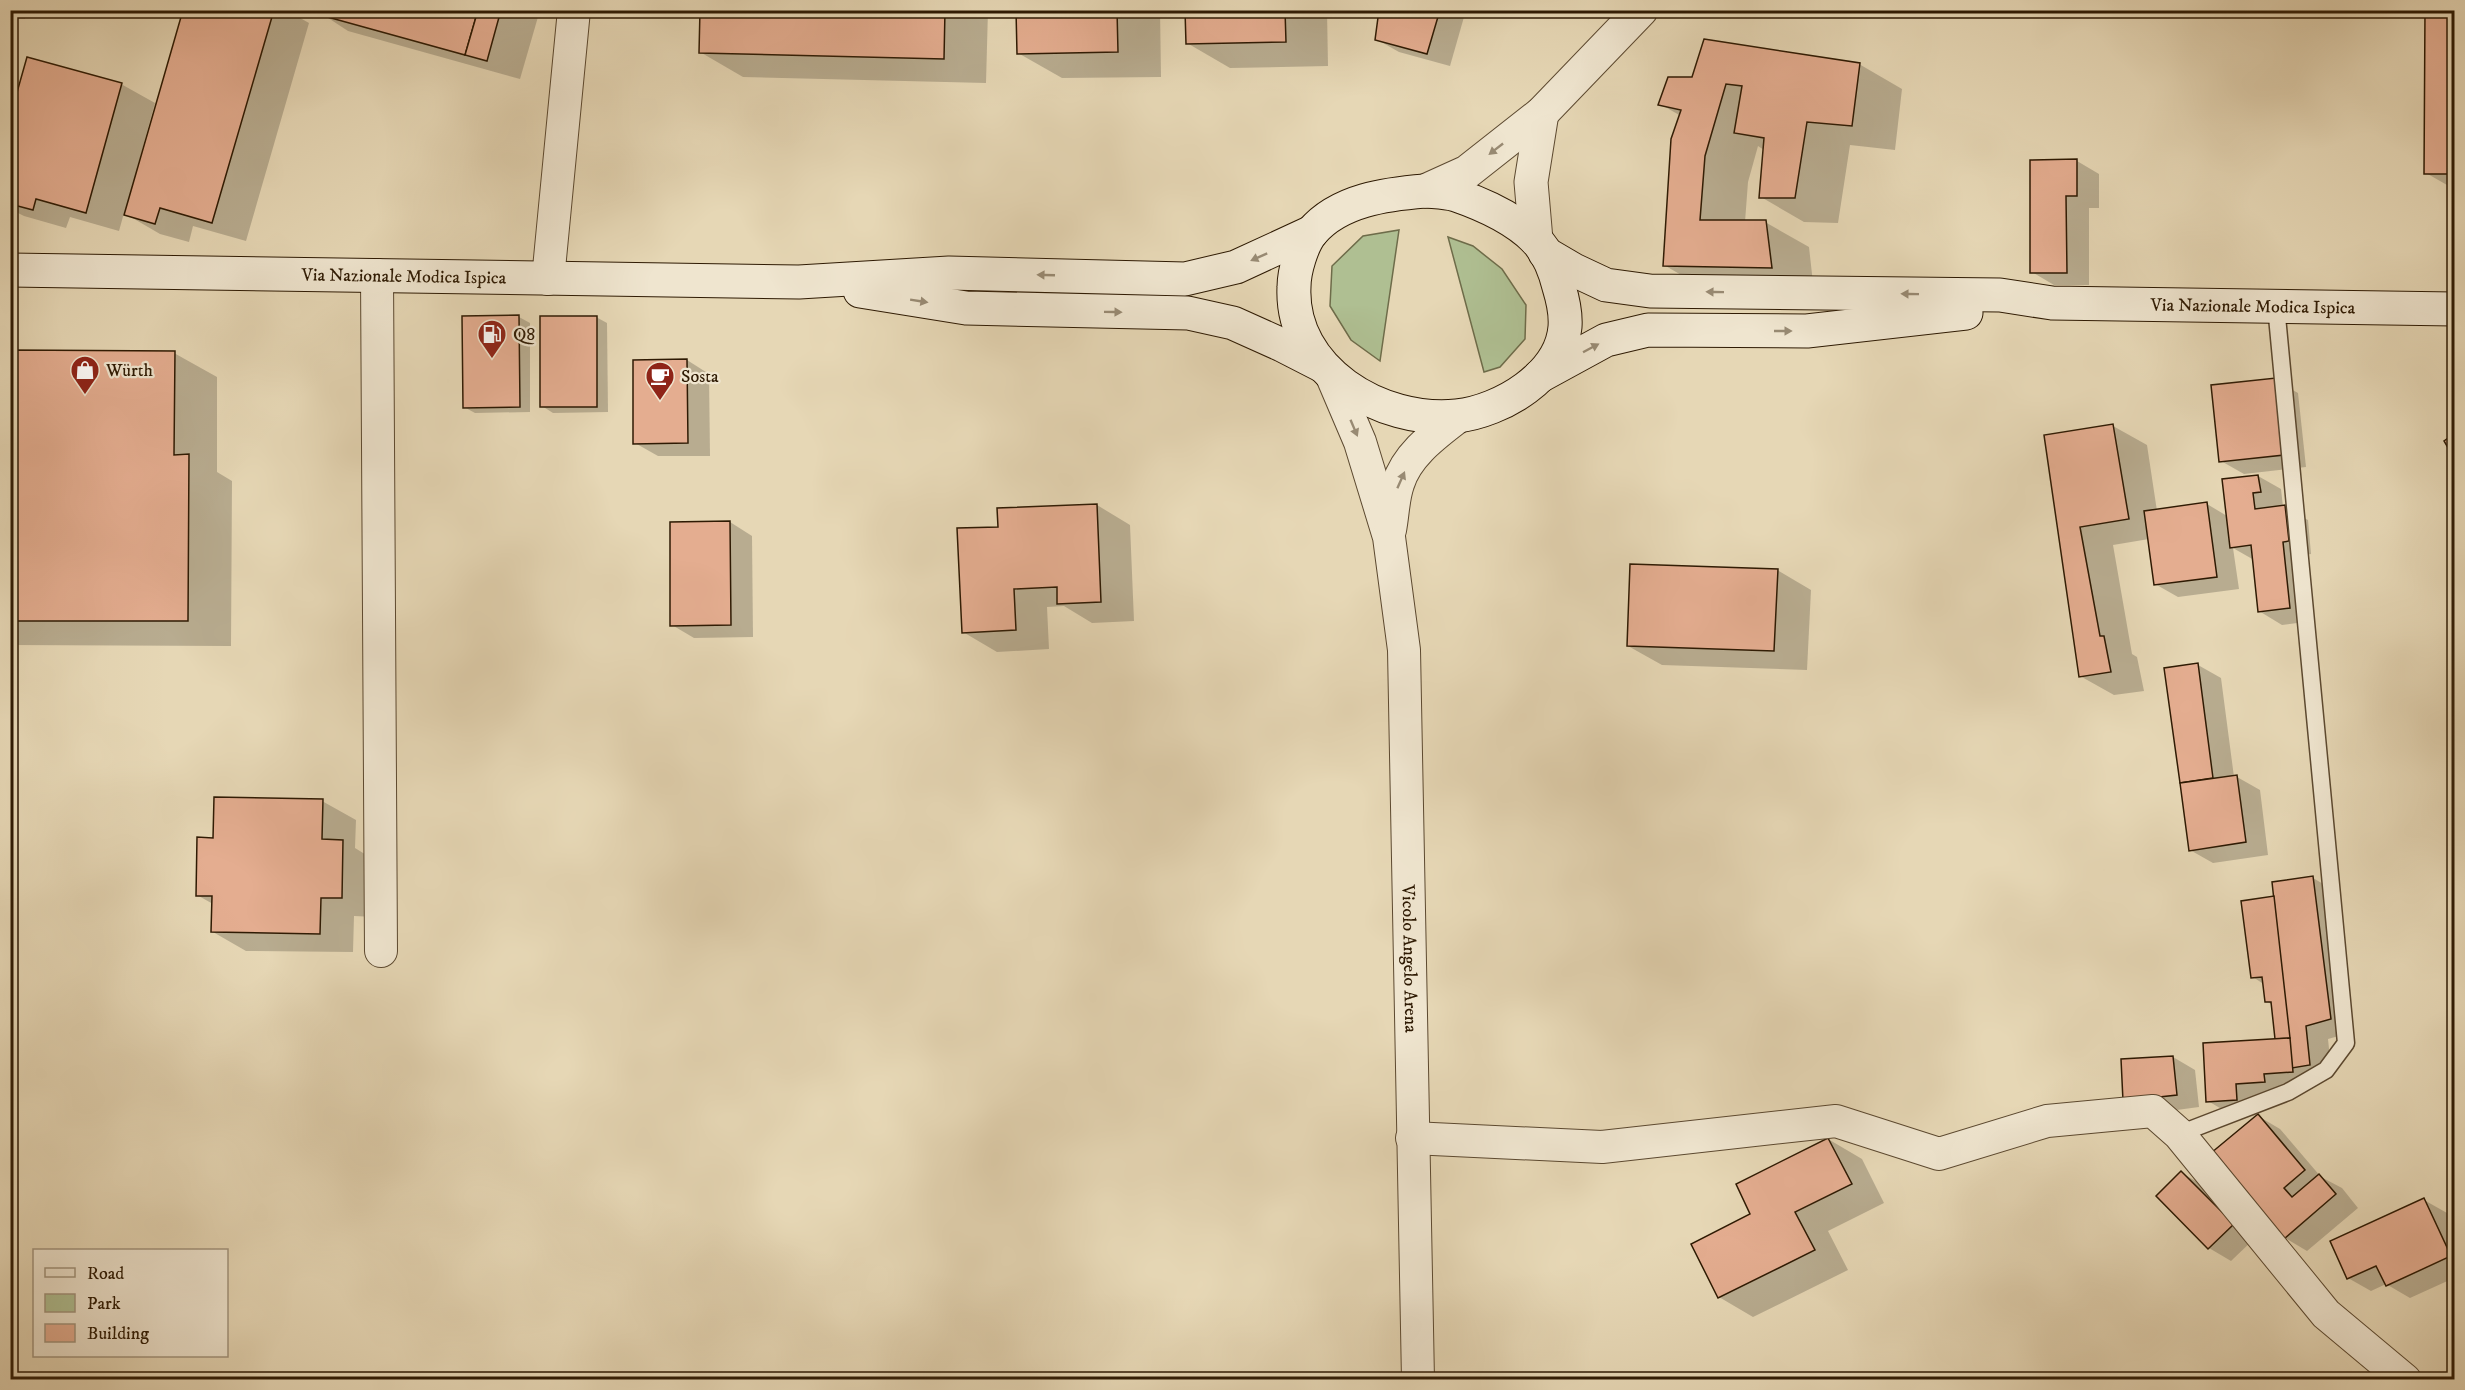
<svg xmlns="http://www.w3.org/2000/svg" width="2465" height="1390" font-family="'IM FELL DW Pica',serif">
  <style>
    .green { fill: #afbf92; stroke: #6e6c4a; stroke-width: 1.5 }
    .shadow { fill: #0003 }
    .building { fill: #e4ad90; stroke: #2e1a03; stroke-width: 1.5 }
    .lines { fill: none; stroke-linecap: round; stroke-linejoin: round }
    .service-casing { stroke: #5c4930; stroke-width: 19 }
    .minor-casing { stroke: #5c4930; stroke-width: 34 }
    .tertiary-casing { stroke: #5c4930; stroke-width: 35 }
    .secondary-casing { stroke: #2e1a03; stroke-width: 35 }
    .service { stroke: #efe5cf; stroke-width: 16 }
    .minor { stroke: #efe5cf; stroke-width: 32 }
    .tertiary { stroke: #efe5cf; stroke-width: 33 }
    .secondary { stroke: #efe5cf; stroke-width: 33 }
    .oneway { fill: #988a73 }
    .labels { text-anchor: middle; stroke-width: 4.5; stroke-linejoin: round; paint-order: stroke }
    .street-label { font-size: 18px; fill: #2e1a03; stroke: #efe5cf }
    .poi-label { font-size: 18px; fill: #2e1a03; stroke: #efe5cf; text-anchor: start }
  </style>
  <rect width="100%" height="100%" fill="#e6d7b5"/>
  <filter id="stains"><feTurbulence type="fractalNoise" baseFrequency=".00333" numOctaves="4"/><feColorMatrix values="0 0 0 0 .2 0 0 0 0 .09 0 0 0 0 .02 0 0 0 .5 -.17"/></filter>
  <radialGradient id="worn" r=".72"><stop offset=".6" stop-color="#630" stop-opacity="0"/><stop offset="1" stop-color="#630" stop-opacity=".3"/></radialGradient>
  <g class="green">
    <path d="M 1399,230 L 1380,361 L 1351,340 L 1330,306 L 1332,266 L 1363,236 Z"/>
    <path d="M 1448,237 L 1473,246 L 1502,269 L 1526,305 L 1525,339 L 1500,367 L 1484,372 Z"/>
  </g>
  <g class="shadow">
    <path d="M 10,10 L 25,10 L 25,19 L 10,18 Z"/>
    <path d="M 185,10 L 286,10 L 309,23 L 246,241 L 193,226 L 189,242 L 160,234 L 124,213 L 119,231 L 70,217 L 66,228 L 24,216 L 10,209 L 10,122 L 121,84 L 155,103 L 137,168 L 139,169 Z"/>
    <path d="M 316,10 L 540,10 L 520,79 L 348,31 Z"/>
    <path d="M 701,10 L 988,10 L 986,83 L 743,77 L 700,52 Z"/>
    <path d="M 1018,10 L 1160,10 L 1161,77 L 1062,78 L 1018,53 Z"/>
    <path d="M 1187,10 L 1327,10 L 1328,66 L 1230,68 L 1187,43 Z"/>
    <path d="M 1380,10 L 1466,10 L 1450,66 L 1399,52 L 1376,39 Z"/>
    <path d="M 2427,10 L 2454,10 L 2454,189 L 2426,173 Z"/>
    <path d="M 1859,64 L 1902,89 L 1895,150 L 1850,145 L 1838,223 L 1804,222 L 1761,197 L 1764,150 L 1758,146 L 1748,182 L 1745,222 L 1765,222 L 1809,247 L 1814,292 L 1707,290 L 1664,265 L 1681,116 L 1660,104 L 1693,79 Z"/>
    <path d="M 2077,161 L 2099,174 L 2099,208 L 2089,208 L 2089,285 L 2054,285 L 2032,272 Z"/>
    <path d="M 519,317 L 530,323 L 530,412 L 475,413 L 464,407 Z"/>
    <path d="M 596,317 L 607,323 L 608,412 L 553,413 L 542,406 Z"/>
    <path d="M 10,352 L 174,353 L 217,377 L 217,472 L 232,481 L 231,646 L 10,645 Z"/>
    <path d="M 687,360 L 709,374 L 710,456 L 658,456 L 635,443 Z"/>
    <path d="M 2275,380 L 2298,393 L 2306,467 L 2244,474 L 2221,461 Z"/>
    <path d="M 2113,426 L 2147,445 L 2157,511 L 2207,504 L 2227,516 L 2258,476 L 2281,489 L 2283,507 L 2308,520 L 2311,554 L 2305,555 L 2312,621 L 2282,625 L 2259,611 L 2254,560 L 2233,548 L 2239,589 L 2178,597 L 2155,584 L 2149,539 L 2113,545 L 2132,654 L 2137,657 L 2144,691 L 2114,695 L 2080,676 L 2046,436 Z"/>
    <path d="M 1097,505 L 1130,525 L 1134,621 L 1092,623 L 1064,606 L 1047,607 L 1049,649 L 997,652 L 963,632 L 999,529 Z"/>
    <path d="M 730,522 L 752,536 L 753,637 L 694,638 L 672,625 Z"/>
    <path d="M 1777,570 L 1811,590 L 1807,670 L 1662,665 L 1628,646 Z"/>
    <path d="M 2198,665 L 2221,678 L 2234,777 L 2237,777 L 2260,790 L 2268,855 L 2213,863 L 2190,850 L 2166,669 Z"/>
    <path d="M 322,801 L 356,820 L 355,848 L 376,861 L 375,917 L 354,916 L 353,952 L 246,951 L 213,932 L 213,904 L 197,895 L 215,839 Z"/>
    <path d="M 2313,878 L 2335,891 L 2353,1032 L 2328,1039 L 2332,1078 L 2315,1080 L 2258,1097 L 2260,1112 L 2230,1114 L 2208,1101 L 2277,1040 L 2272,1005 L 2267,1001 L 2265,985 L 2253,977 L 2276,898 Z"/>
    <path d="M 2173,1057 L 2195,1070 L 2199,1107 L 2147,1114 Z"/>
    <path d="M 2258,1116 L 2280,1129 L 2321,1177 L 2342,1188 L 2358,1208 L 2307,1251 L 2285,1238 Z"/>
    <path d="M 1828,1139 L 1862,1159 L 1884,1203 L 1828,1231 L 1848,1270 L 1753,1317 L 1719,1297 L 1752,1214 Z"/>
    <path d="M 2182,1173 L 2204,1186 L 2255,1238 L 2231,1261 L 2209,1248 Z"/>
    <path d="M 2424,1200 L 2447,1213 L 2454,1230 L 2454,1278 L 2410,1298 L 2386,1284 L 2371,1291 L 2348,1278 Z"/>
  </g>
  <g class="building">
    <path d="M 183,10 L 274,10 L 212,223 L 160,208 L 155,224 L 124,215 Z"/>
    <path d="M 314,10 L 478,10 L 465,55 L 313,13 Z"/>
    <path d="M 478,10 L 501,10 L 487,61 L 465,55 Z"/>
    <path d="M 700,10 L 945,10 L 944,59 L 699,53 Z"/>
    <path d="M 1016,10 L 1117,10 L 1118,52 L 1017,54 Z"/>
    <path d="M 1185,10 L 1285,10 L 1286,42 L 1186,44 Z"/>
    <path d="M 1379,10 L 1440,10 L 1427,54 L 1375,40 Z"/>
    <path d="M 2425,10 L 2454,10 L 2454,174 L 2424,174 Z"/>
    <path d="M 1704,39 L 1860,63 L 1852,126 L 1807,122 L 1795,198 L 1759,198 L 1764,138 L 1734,133 L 1742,86 L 1726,84 L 1705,156 L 1700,220 L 1766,220 L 1772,268 L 1663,266 L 1671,139 L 1681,110 L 1658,105 L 1668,77 L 1692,77 Z"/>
    <path d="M 27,57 L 122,83 L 86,213 L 36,199 L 33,210 L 10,204 L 10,117 Z"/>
    <path d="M 2077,159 L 2077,196 L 2066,196 L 2067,273 L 2030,273 L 2030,160 Z"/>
    <path d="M 519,315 L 520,407 L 463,408 L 462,316 Z"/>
    <rect x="540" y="316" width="57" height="91"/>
    <path d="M 10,350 L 175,351 L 174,455 L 189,454 L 188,621 L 10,621 Z"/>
    <path d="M 687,359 L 688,443 L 633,444 L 633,360 Z"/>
    <path d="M 2276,378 L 2284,455 L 2219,462 L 2211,385 Z"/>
    <path d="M 2113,424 L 2129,519 L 2080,527 L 2100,636 L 2104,636 L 2111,672 L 2079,677 L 2044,435 Z"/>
    <path d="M 2454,434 L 2454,458 L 2444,441 Z"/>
    <path d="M 2258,475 L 2261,492 L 2253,493 L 2255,509 L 2285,505 L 2289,541 L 2283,542 L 2290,608 L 2258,612 L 2251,545 L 2230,548 L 2222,479 Z"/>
    <path d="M 2207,502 L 2217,577 L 2154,585 L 2144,511 Z"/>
    <path d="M 1097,504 L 1101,602 L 1057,604 L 1057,587 L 1014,589 L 1016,630 L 962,633 L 957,528 L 998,527 L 997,508 Z"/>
    <path d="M 730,521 L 731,625 L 670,626 L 670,522 Z"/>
    <path d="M 1630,564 L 1778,569 L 1774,651 L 1627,646 Z"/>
    <path d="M 2198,663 L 2213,778 L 2180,783 L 2164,668 Z"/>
    <path d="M 2237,775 L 2246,842 L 2189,851 L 2180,783 Z"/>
    <path d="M 214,797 L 323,799 L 322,839 L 343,840 L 342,898 L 321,898 L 320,934 L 211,932 L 212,896 L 196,896 L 197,837 L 213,838 Z"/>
    <path d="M 2313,876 L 2331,1019 L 2306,1026 L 2310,1065 L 2292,1068 L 2272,882 Z"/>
    <path d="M 2274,896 L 2290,1038 L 2275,1039 L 2271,1002 L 2265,1002 L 2262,977 L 2251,978 L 2241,901 Z"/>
    <path d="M 2290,1038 L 2293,1072 L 2264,1074 L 2265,1082 L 2236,1084 L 2237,1100 L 2206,1102 L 2203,1043 Z"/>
    <path d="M 2173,1056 L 2177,1095 L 2123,1101 L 2121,1059 Z"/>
    <path d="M 2258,1114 L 2305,1170 L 2284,1188 L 2292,1197 L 2319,1174 L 2336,1194 L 2284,1239 L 2211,1153 Z"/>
    <path d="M 1828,1138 L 1852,1184 L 1795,1212 L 1815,1250 L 1718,1298 L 1691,1244 L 1750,1214 L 1736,1184 Z"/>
    <path d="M 2181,1171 L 2234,1224 L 2208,1249 L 2156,1196 Z"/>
    <path d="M 2424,1198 L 2451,1256 L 2386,1286 L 2376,1266 L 2347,1279 L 2330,1241 Z"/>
  </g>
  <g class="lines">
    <g class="service-casing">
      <path id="service" d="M 2179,1134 L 2288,1092 L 2326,1070 L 2346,1043 L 2276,306"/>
    </g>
    <g class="minor-casing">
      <g id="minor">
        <path d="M 377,275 L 381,951"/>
        <path d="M 548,279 L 574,10"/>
        <path id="s1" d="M 1331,374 L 1360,442 L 1389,537 L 1404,650 L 1418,1380"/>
        <path d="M 1390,530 C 1393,515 1393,498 1398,484 C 1407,454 1436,434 1459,416"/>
        <path d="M 1412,1138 L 1602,1147 L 1836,1121 L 1939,1154 L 2047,1121 L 2153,1111 L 2179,1134 L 2326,1314 L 2405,1380"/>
      </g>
    </g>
    <g class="tertiary-casing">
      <g id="tertiary">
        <path d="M 1425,191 L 1467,172 L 1542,113 L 1641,10"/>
        <path d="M 1536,240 L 1531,182 L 1542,113"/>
      </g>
    </g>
    <g class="secondary-casing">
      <g id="secondary">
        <path d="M 1425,191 C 1435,192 1446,192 1456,195 C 1482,204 1515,219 1535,239 C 1547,251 1555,271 1559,287 C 1563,300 1566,314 1565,327 C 1561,376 1501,411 1457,416 C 1381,424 1290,370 1294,287 C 1294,271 1302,244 1312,232 C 1339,200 1387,194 1425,191 Z"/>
        <path id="s2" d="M 1545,253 L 1574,270 L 1606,285 L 1650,291 L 2000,295 L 2052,303 L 2454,309"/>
        <path id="s3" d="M 10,270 L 799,282 L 949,273 L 1185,279 L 1236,267 L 1312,232"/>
        <path d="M 860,291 L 966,308 L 1188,313 L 1233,323 L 1282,345 L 1321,365"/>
        <path d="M 1540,376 L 1606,340 L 1648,330 L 1807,331 L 1966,313"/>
      </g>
    </g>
    <use href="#service" class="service"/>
    <use href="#minor" class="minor"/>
    <use href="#tertiary" class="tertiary"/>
    <use href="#secondary" class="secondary"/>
  </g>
  <defs><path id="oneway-solid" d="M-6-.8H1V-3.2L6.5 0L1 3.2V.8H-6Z" transform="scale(1.5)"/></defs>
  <g class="oneway">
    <use href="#oneway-solid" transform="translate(1496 149) rotate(142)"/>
    <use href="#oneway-solid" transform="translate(1259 257) rotate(156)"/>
    <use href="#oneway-solid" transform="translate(1046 275) rotate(-178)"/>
    <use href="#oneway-solid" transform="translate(1715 292) rotate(-179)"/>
    <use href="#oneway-solid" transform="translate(1910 294) rotate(-179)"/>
    <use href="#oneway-solid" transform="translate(919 301) rotate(9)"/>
    <use href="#oneway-solid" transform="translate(1113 312) rotate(1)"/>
    <use href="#oneway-solid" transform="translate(1783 331)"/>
    <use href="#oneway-solid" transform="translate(1591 348) rotate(-28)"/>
    <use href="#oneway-solid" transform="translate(1354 428) rotate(67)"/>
    <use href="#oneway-solid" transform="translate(1401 480) rotate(-66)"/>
  </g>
  <defs>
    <g id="fuel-pin" transform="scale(1.5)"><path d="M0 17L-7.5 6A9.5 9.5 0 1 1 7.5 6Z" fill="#8f2418" stroke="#efe5cf"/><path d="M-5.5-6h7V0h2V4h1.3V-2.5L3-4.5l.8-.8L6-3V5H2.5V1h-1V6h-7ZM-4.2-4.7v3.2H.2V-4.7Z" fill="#fff"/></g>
    <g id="shop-pin" transform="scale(1.5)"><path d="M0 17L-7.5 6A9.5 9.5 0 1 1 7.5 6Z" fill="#8f2418" stroke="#efe5cf"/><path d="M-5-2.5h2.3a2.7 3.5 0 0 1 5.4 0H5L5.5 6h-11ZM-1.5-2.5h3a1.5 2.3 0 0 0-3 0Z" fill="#fff"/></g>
    <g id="cafe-pin" transform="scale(1.5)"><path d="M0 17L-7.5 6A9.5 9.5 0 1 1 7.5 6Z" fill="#8f2418" stroke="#efe5cf"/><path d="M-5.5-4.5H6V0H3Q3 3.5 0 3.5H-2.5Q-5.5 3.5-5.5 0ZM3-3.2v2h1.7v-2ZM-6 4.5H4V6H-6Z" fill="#fff"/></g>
  </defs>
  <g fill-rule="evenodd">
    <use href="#fuel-pin" x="492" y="334"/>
    <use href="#shop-pin" x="85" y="370"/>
    <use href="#cafe-pin" x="660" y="376"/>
  </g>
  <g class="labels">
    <g class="street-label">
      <text dy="6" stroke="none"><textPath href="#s3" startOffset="394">Via Nazionale Modica Ispica</textPath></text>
      <text dy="6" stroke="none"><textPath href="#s2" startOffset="717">Via Nazionale Modica Ispica</textPath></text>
      <text dy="6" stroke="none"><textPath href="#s1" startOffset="596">Vicolo Angelo Arena</textPath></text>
    </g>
    <g class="poi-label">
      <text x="513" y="340">Q8</text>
      <text x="106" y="376">Würth</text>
      <text x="681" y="382">Sosta</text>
    </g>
  </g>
  <rect width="2465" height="1390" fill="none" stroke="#e6d7b5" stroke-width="36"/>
  <rect x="12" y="12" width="2441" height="1366" fill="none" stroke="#2e1a03" stroke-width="3"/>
  <rect x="18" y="18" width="2429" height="1354" fill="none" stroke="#2e1a03" stroke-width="1.5"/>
  <rect x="33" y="1249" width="195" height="108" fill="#efe5cf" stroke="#a2947d" stroke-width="1.5"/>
  <rect x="45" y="1268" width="30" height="9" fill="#efe5cf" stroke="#a2947d" stroke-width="1.5"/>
  <text x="87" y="1279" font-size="18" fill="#2e1a03">Road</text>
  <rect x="45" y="1294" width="30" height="18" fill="#afbf92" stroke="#a2947d" stroke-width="1.5"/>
  <text x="87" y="1309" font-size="18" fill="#2e1a03">Park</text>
  <rect x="45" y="1324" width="30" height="18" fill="#e4ad90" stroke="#a2947d" stroke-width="1.5"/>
  <text x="87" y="1339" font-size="18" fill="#2e1a03">Building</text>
  <rect width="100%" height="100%" filter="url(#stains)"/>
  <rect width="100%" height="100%" fill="url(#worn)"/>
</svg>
